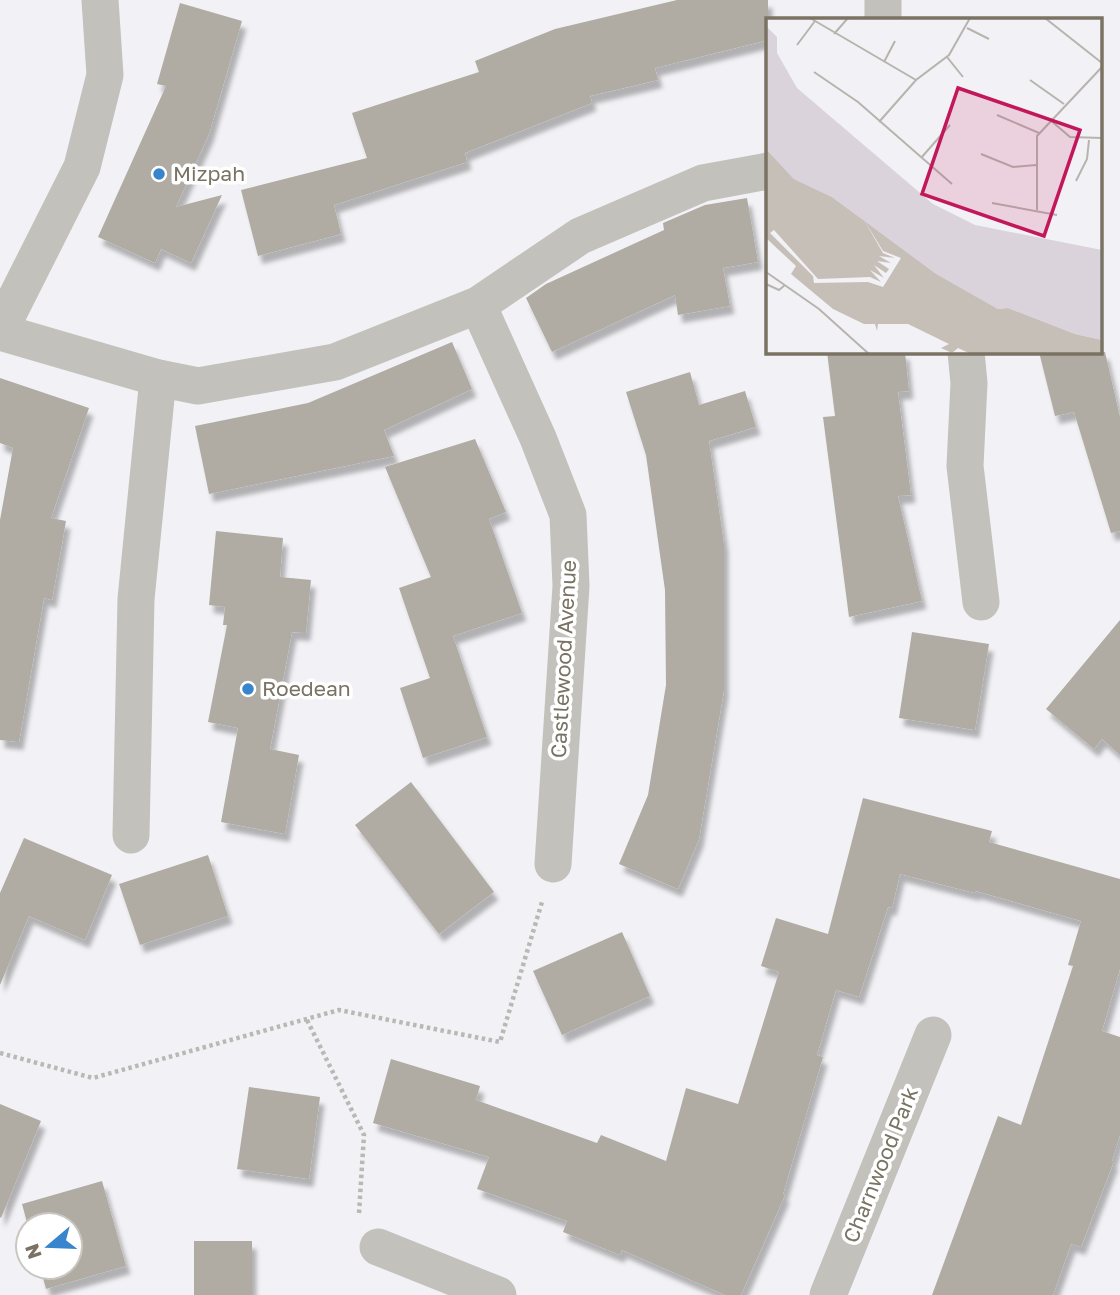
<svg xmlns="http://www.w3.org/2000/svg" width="1120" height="1295" font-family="'Golos Text',sans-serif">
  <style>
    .building { fill: #b0aca4; filter: url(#shadow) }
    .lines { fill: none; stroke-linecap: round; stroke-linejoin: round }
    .path { stroke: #bab8b4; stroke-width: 4.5; stroke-dasharray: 3.5 3.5; stroke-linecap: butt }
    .street { stroke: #c3c1bc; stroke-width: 37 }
    .poi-dot { fill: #3885ce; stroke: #fff; stroke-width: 2.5 }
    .labels { text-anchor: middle; stroke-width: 7; stroke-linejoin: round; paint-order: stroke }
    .poi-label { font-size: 21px; fill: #7a7363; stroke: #fff; text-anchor: start }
    .street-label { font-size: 21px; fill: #7a7363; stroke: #fff }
    .inset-road { fill: none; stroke: #b7b4ae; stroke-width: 2 }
    .view { fill: #c2185b; fill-opacity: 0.15; stroke: #c2185b; stroke-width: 3.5 }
    .inset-edge { fill: none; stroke: #7a7363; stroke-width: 3.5 }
  </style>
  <defs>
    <filter id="shadow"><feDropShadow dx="4.5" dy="8" stdDeviation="2" flood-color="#0004"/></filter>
  </defs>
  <rect width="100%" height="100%" fill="#f2f1f5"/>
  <g class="building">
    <path d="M 677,0 L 768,0 L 768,40 L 655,68 L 658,80 L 590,96 L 592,103 L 465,153 L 467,162 L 334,205 L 341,234 L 258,256 L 241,190 L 367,158 L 352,113 L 479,72 L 475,61 L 555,29 Z"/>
    <path d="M 180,3 L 242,21 L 209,134 L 176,207 L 222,195 L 191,263 L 161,249 L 155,263 L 98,237 L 166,86 L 157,84 Z"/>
    <path d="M 747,198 L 758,262 L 723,268 L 730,306 L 678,315 L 675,295 L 552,352 L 526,298 L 546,284 L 664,230 L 663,223 L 705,205 Z"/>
    <path d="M 452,342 L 472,389 L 384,430 L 394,456 L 209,494 L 195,426 L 308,403 Z"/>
    <path d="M 827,352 L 905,352 L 909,391 L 898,392 L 911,495 L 898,496 L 922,601 L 849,617 L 823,417 L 835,416 Z"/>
    <path d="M 1039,352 L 1105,352 L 1120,417 L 1120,531 L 1111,533 L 1074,412 L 1055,416 Z"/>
    <path d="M 690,372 L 699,405 L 745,391 L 756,427 L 709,441 L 724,544 L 724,690 L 699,839 L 678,889 L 619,864 L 648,795 L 666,685 L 665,590 L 646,455 L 626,392 Z"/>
    <path d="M 0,378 L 89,408 L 51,518 L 66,521 L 52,600 L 44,598 L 19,742 L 0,740 L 0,520 L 13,448 L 0,443 Z"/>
    <path d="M 475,439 L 506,512 L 489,519 L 522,613 L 453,636 L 487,737 L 423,758 L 400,688 L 430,678 L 399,588 L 431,577 L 385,467 Z"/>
    <path d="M 216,531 L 283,538 L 280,577 L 311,580 L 306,633 L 292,632 L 270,749 L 299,755 L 285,834 L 221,822 L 238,728 L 208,722 L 227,625 L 223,625 L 225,607 L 209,605 Z"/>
    <path d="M 1120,620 L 1120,755 L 1102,739 L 1094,749 L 1046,709 Z"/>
    <path d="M 912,632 L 989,644 L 975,730 L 899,718 Z"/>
    <path d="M 411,782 L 494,892 L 439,934 L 355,825 Z"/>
    <path d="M 863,798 L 992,831 L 989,842 L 1120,879 L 1120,969 L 1102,1031 L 1120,1037 L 1120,1135 L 1112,1161 L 1114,1161 L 1081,1247 L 1071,1244 L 1053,1295 L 932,1295 L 998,1116 L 1021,1125 L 1073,966 L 1068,965 L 1081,921 L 976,891 L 975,893 L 900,874 L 892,908 L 888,907 L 859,997 L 836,990 L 817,1055 L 823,1057 L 783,1194 L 785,1195 L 741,1295 L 725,1295 L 622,1250 L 620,1255 L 563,1232 L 567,1221 L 477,1189 L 489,1157 L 373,1123 L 391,1059 L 480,1086 L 476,1100 L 597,1143 L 601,1135 L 666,1161 L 686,1088 L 738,1104 L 779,972 L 761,966 L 776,918 L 828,934 Z"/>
    <path d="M 24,838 L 112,875 L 85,940 L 29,916 L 0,985 L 0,893 Z"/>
    <path d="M 208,855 L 228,916 L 140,945 L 119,884 Z"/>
    <path d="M 622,932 L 650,996 L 562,1035 L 533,971 Z"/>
    <path d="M 249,1087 L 320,1097 L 309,1179 L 237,1169 Z"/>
    <path d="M 0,1104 L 41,1121 L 1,1218 L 0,1217 Z"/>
    <path d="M 102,1181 L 126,1266 L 46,1289 L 40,1267 L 70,1267 L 70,1225 L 28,1226 L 22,1204 Z"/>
    <rect x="194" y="1241" width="58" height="54"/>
  </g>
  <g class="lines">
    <g class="path">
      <path d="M 307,1020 L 364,1135 L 359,1213"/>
      <path d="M 0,1053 L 93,1078 L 339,1010 L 500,1042 L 542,902"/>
    </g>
    <g class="street">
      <path d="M 883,19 L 883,0"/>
      <path d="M 478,305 L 538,438 L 568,515 L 571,586 L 553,864"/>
      <path d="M 0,330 L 82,167 L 105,75 L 100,0"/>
      <path d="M 0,332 L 158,378 L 198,386 L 335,362 L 478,305 L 580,236 L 703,183 L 768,171"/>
      <path d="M 966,352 L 969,383 L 965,466 L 981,602"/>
      <path d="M 131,835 L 136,599 L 158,378"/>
      <path d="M 378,1247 L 498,1295"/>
      <path d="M 828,1295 L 933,1035"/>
    </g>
  </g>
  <g class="poi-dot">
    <circle cx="159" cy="174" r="7"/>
    <circle cx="248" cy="689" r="7"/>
  </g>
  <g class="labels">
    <g class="poi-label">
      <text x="173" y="181">Mizpah</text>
      <text x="262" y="696">Roedean</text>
    </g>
    <g class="street-label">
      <text transform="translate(564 659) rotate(-87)" y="7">Castlewood Avenue</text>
      <text transform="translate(881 1165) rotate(-68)" y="7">Charnwood Park</text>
    </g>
  </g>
  <g transform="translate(766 18)">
    <rect width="336" height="336" fill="#f2f1f5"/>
    <path d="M 0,8 L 11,19 L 11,35 L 31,70 L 167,186 L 209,207 L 336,232 L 336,322 L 309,316 L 242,290 L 232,291 L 169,256 L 66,179 L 28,161 L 0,131 Z" fill="#dad3db"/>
    <path d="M 0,131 L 28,161 L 66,179 L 170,256 L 232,291 L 242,290 L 309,316 L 336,322 L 336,336 L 205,336 L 192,330 L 186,335 L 175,330 L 183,326 L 142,306 L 112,306 L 111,313 L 109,306 L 98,306 L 67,291 L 25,256 L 30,248 L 0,220 Z" fill="#c6bfb7"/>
    <path d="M 98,202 L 117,233 L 135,240 L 117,269 L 102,264 L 48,265 L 47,258 L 4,215 L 8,212 L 52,261 L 104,259 L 115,264 L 104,252 L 118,260 L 108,247 L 120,255 L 123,251 L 111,243 L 125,245 L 113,238 L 129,240 L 117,235 Z" fill="#f2f1f5"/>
    <path class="inset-road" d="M 44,0 L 150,62M 279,0 L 336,45M 201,10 L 223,21M 68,16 L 82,0M 31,27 L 49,3M 181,39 L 197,59M 118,44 L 129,23M 48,54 L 92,84 L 186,166M 264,62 L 298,86M 231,97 L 273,115M 283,101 L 304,119 L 336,120M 113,104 L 150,62 L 183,37 L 204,0M 215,136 L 247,149 L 270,147M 155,140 L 184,107M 310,163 L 321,141 L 323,122M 226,185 L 291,197M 271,192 L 271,118 L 336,49M 0,254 L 53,291 L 103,336M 0,266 L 13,272 L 19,267"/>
    <path class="view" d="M 192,70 L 314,112 L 278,218 L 156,176 Z"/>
    <rect width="336" height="336" class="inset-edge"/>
  </g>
  <g transform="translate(49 1246) rotate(251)"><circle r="33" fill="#ffffff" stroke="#cac7c1" stroke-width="2"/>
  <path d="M0-5L12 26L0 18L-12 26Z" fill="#3885ce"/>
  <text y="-10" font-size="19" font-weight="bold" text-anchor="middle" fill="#7a7363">N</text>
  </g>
</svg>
